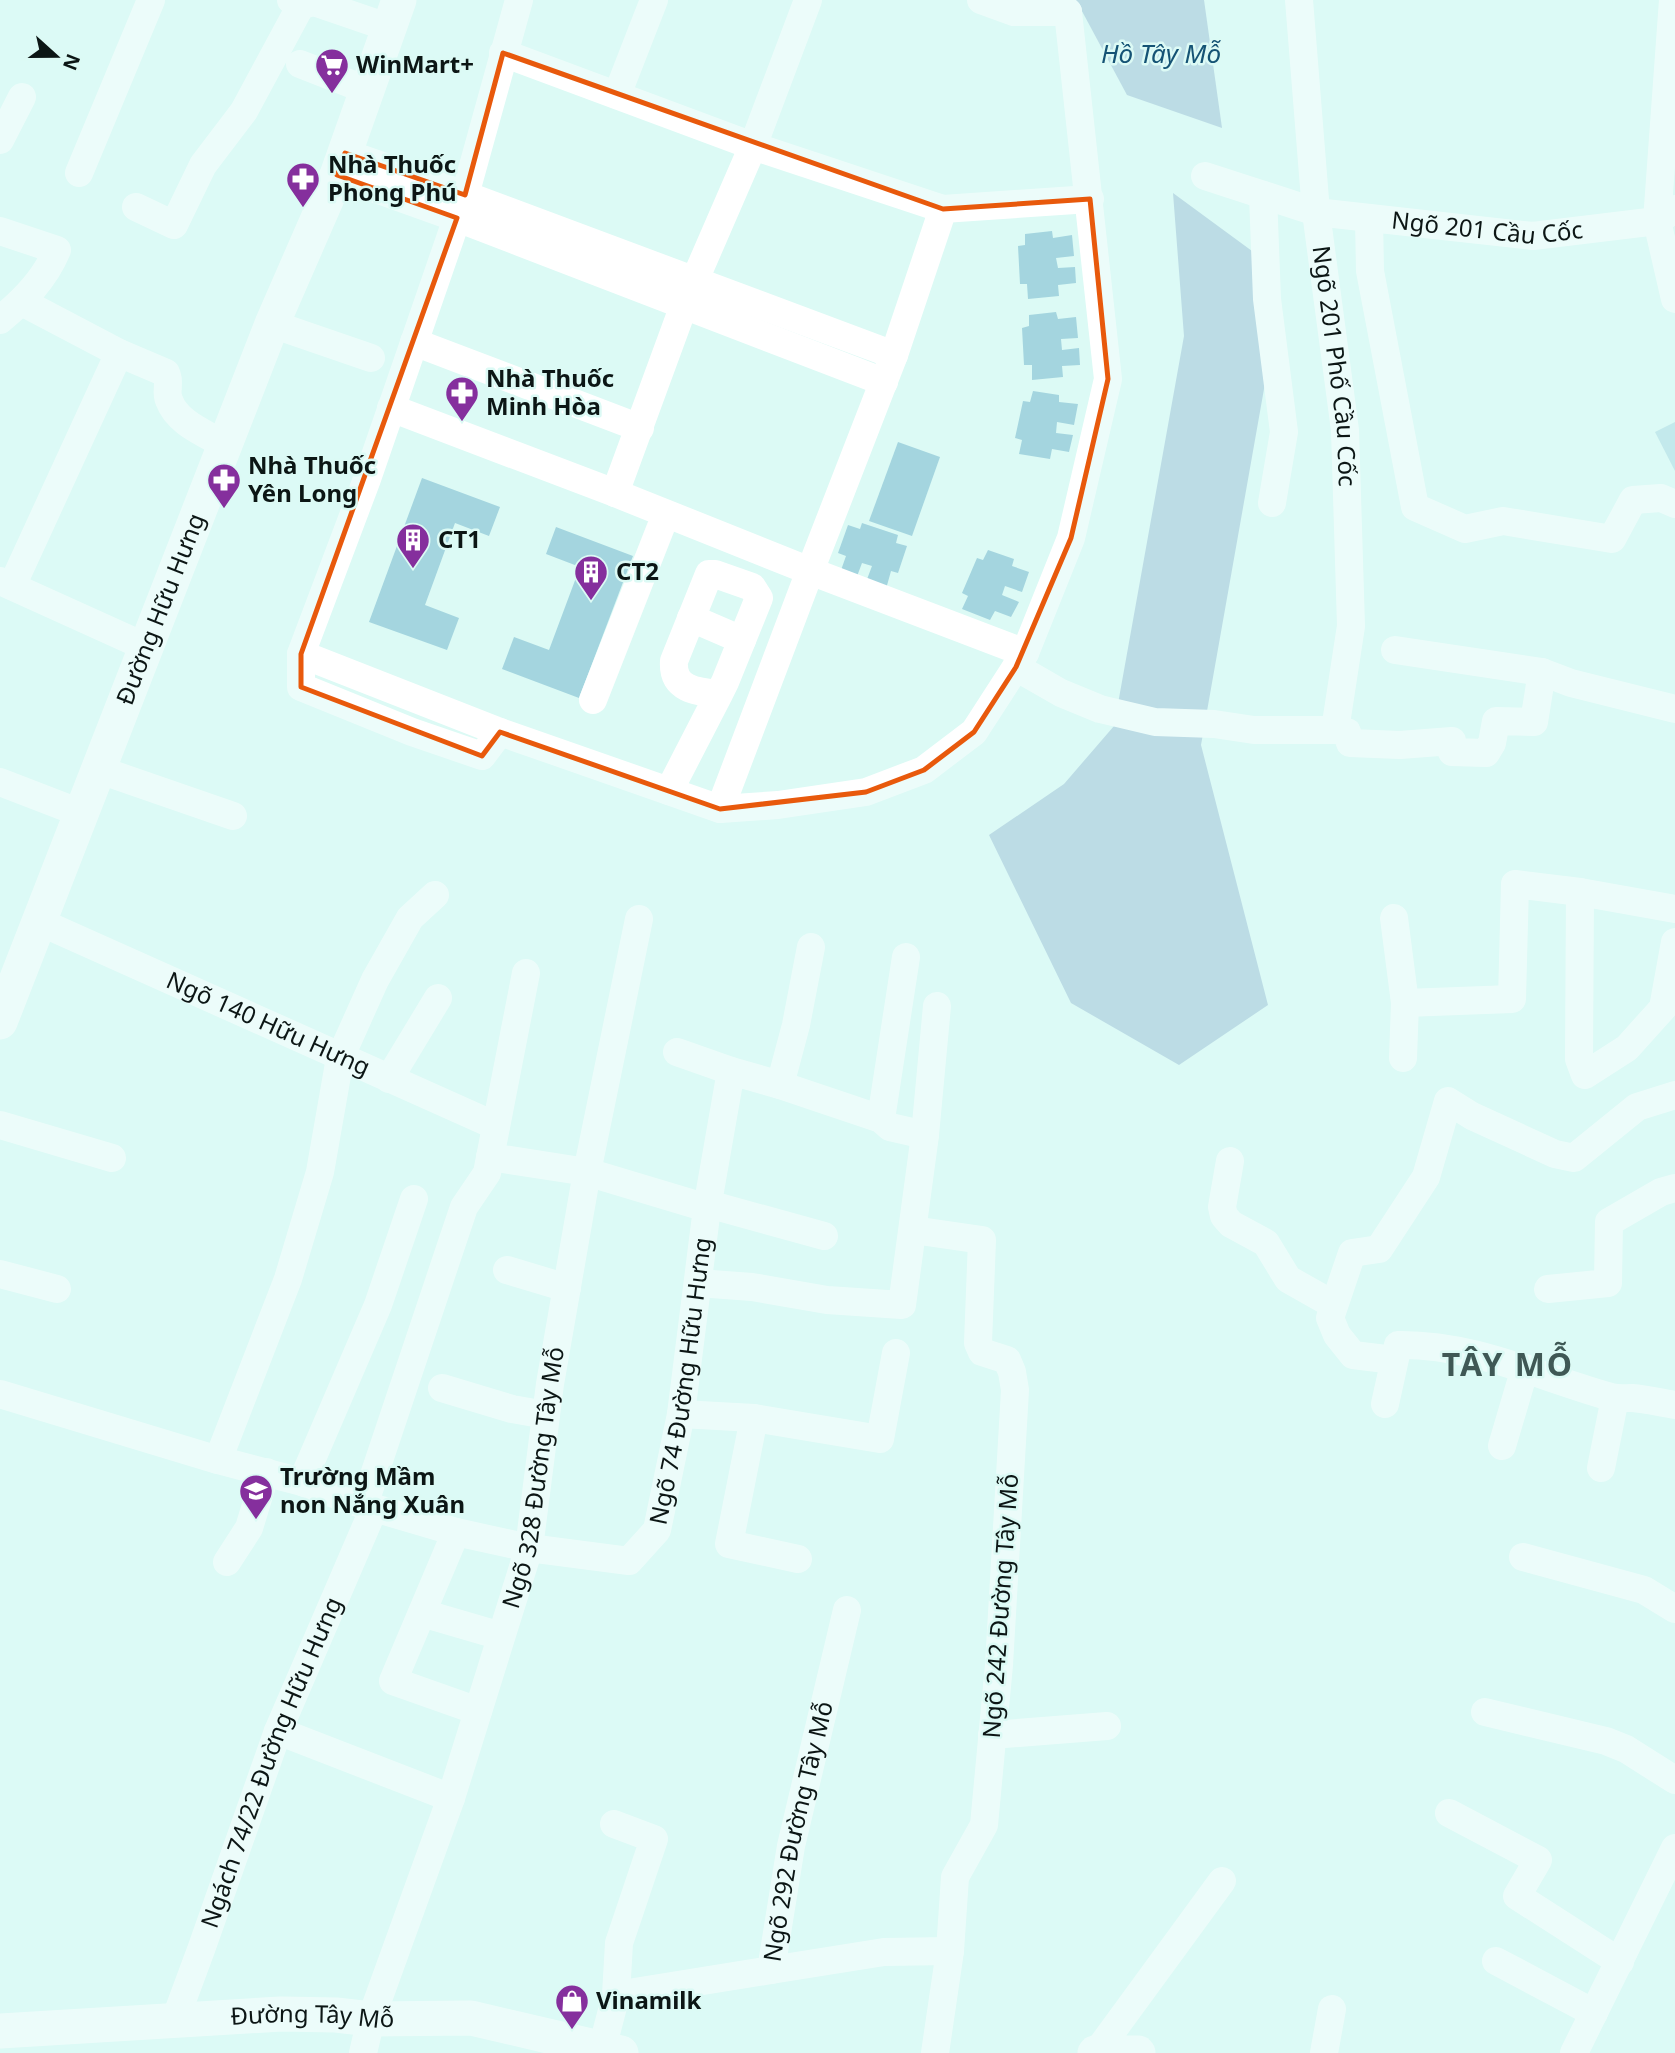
<svg xmlns="http://www.w3.org/2000/svg" width="1675" height="2053" font-family="'Noto Sans',sans-serif">
  <style>
    .water { fill: #94b8d1 }
    .building { fill: #a4d5df }
    .lines { fill: none; stroke-linecap: round; stroke-linejoin: round }
    .minor { stroke: #fff; stroke-width: 28 }
    .major { stroke: #fff; stroke-width: 35 }
    .marked { fill: none; stroke: #e8590c; stroke-width: 5; stroke-linejoin: round }
    .labels { text-anchor: middle; stroke-width: 5; stroke-linejoin: round; paint-order: stroke }
    .poi-label { font-size: 24px; font-weight: bold; fill: #0c1615; stroke: #dcfaf5; text-anchor: start }
    .street-label { font-size: 24px; fill: #0c1615; stroke: #dcfaf5 }
    .water-label { font-size: 26px; font-style: italic; fill: #155375; stroke: #dcfaf5 }
    .district-label { font-size: 32px; font-weight: bold; letter-spacing: 2px; fill: #3f5855; stroke: #dcfaf5 }
  </style>
  <rect width="100%" height="100%" fill="#dcfaf5"/>
  <g class="water">
    <path d="M 1076,0 L 1204,0 L 1222,128 L 1127,95 Z"/>
    <path d="M 1173,193 L 1252,251 L 1267,372 L 1201,745 L 1268,1005 L 1179,1065 L 1071,1003 L 989,835 L 1064,784 L 1114,726 L 1184,336 Z"/>
  </g>
  <g class="building">
    <path d="M 1052,231 L 1053,238 L 1072,235 L 1074,256 L 1056,258 L 1058,268 L 1075,267 L 1076,283 L 1058,285 L 1059,296 L 1028,299 L 1027,284 L 1020,284 L 1018,246 L 1025,245 L 1025,234 Z"/>
    <path d="M 1056,312 L 1058,319 L 1076,317 L 1078,338 L 1061,339 L 1062,350 L 1079,348 L 1080,365 L 1062,366 L 1063,377 L 1032,380 L 1032,365 L 1024,365 L 1022,328 L 1029,326 L 1029,315 Z"/>
    <path d="M 1033,391 L 1059,395 L 1059,402 L 1078,404 L 1074,425 L 1057,422 L 1056,433 L 1073,435 L 1069,452 L 1052,449 L 1050,459 L 1019,454 L 1022,440 L 1015,438 L 1023,401 L 1030,402 Z"/>
    <path d="M 1675,422 L 1675,471 L 1655,432 Z"/>
    <path d="M 898,442 L 940,457 L 912,536 L 869,521 Z"/>
    <path d="M 422,478 L 500,507 L 489,536 L 455,523 L 425,605 L 459,618 L 447,650 L 369,622 Z"/>
    <path d="M 862,523 L 898,535 L 896,543 L 907,546 L 898,573 L 891,571 L 886,589 L 866,582 L 872,566 L 862,563 L 856,579 L 840,573 L 846,556 L 838,553 L 848,525 L 860,529 Z"/>
    <path d="M 556,527 L 633,556 L 579,698 L 502,669 L 514,637 L 549,650 L 580,567 L 546,554 Z"/>
    <path d="M 988,550 L 1014,559 L 1012,566 L 1029,572 L 1022,592 L 1005,586 L 1002,595 L 1019,602 L 1011,617 L 995,611 L 990,620 L 962,609 L 968,596 L 962,593 L 977,558 L 983,560 Z"/>
  </g>
  <g class="lines">
    <g class="minor">
      <path d="M 291,0 L 301,5 L 314,2 L 390,28"/>
      <path d="M 981,0 L 1014,12 L 1068,12"/>
      <path id="s1" d="M 1299,0 L 1316,212 L 1345,430 L 1351,626 L 1335,730"/>
      <path d="M 1673,0 L 1657,221 L 1675,299"/>
      <path d="M 503,53 L 753,146 L 943,209 L 1090,199"/>
      <path d="M 300,64 L 369,91"/>
      <path d="M 617,95 L 654,0"/>
      <path d="M 0,140 L 22,97"/>
      <path d="M 345,153 L 465,195 L 894,355"/>
      <path d="M 79,173 L 151,0"/>
      <path d="M 337,175 L 457,218 L 884,382"/>
      <path id="s2" d="M 1205,176 L 1316,212 L 1533,236 L 1657,221 L 1675,209"/>
      <path d="M 1263,195 L 1267,299 L 1284,432 L 1272,503"/>
      <path d="M 136,207 L 174,225 L 203,165 L 244,111 L 301,5"/>
      <path d="M 943,209 L 894,355 L 810,571 L 1025,653"/>
      <path d="M 1369,218 L 1370,271 L 1415,507 L 1465,529 L 1503,521 L 1612,539 L 1633,500 L 1661,498 L 1675,504"/>
      <path d="M 0,231 L 57,250 C 45,279 24,300 0,320"/>
      <path d="M 22,302 L 119,353 L 166,373 C 171,383 165,391 169,400 C 177,423 205,433 225,445"/>
      <path d="M 272,324 L 371,358"/>
      <path d="M 414,342 L 640,428"/>
      <path d="M 391,408 L 615,493 L 810,571 L 720,809"/>
      <path d="M 615,493 L 684,305 L 753,146 L 808,0"/>
      <path d="M 0,581 L 146,647"/>
      <path d="M 12,586 L 119,353"/>
      <path d="M 691,618 L 742,640"/>
      <path d="M 1395,650 L 1542,672 L 1571,683 L 1675,709"/>
      <path d="M 301,654 L 500,732 L 720,809 L 778,805 L 866,792 L 924,770 L 974,732 L 1025,653 L 1071,538 L 1108,379 L 1068,12 L 1054,0"/>
      <path d="M 1016,667 L 1061,693 L 1100,709 L 1155,722 L 1214,724 L 1254,730 L 1335,730 L 1347,732 L 1350,743 L 1400,745 L 1452,741 L 1452,752 L 1486,753 L 1492,743 L 1496,721 L 1534,722 L 1542,672"/>
      <path d="M 593,700 L 666,514"/>
      <path d="M 500,732 L 482,756 L 412,732 L 301,687 L 301,654 L 367,479 L 465,195 L 519,0"/>
      <path d="M 100,770 L 233,816"/>
      <path d="M 0,782 L 83,814"/>
      <path d="M 669,791 L 719,694 L 725,682 L 759,598 L 752,587 L 715,574 L 709,574 L 674,661 C 672,689 696,692 719,694"/>
      <path d="M 1580,892 L 1579,1059 L 1585,1075 L 1627,1048 L 1663,1008 L 1675,942"/>
      <path d="M 1394,918 L 1405,1003 L 1403,1058"/>
      <path id="s3" d="M 40,922 L 496,1126"/>
      <path d="M 1405,1003 L 1512,999 L 1515,884 L 1580,892 L 1675,909"/>
      <path d="M 677,1052 L 731,1071"/>
      <path d="M 389,1079 L 438,998"/>
      <path d="M 780,1085 L 796,1025 L 811,947"/>
      <path d="M 881,1119 L 906,957"/>
      <path d="M 0,1125 L 112,1158"/>
      <path d="M 490,1157 L 587,1172 L 707,1208"/>
      <path d="M 1230,1161 L 1222,1207 L 1224,1216 L 1231,1224 L 1266,1243 L 1288,1279 L 1334,1305"/>
      <path d="M 708,1204 L 824,1236"/>
      <path d="M 913,1230 L 982,1240 L 978,1343 L 982,1352 L 1007,1360 L 1012,1372 L 1015,1390 L 999,1665 L 984,1825 L 955,1877 L 950,1951 L 935,2053"/>
      <path d="M 507,1270 L 567,1288"/>
      <path d="M 0,1274 L 57,1289"/>
      <path d="M 698,1283 L 752,1287 L 827,1300 L 902,1305 L 925,1135 L 937,1006"/>
      <path d="M 1548,1289 L 1608,1283 L 1609,1222 L 1661,1192 L 1675,1188"/>
      <path d="M 1394,1360 L 1353,1355 L 1337,1335 L 1330,1318 L 1352,1253 L 1379,1249 L 1426,1177 L 1448,1101 L 1472,1116 L 1555,1154 L 1574,1158 L 1637,1107 L 1675,1095"/>
      <path d="M 442,1388 L 512,1409 L 546,1415"/>
      <path id="s4" d="M 0,1394 L 218,1460 L 302,1482 L 364,1505 L 456,1532 L 529,1548 L 629,1561 L 657,1530 L 681,1414 L 707,1208 L 731,1071 L 780,1085 L 881,1119 L 890,1127 L 925,1135"/>
      <path d="M 1385,1404 L 1398,1345 C 1475,1344 1539,1377 1611,1397 C 1618,1399 1625,1398 1632,1398 C 1647,1399 1661,1403 1675,1405"/>
      <path d="M 681,1414 L 754,1418 L 880,1439 L 896,1353"/>
      <path d="M 754,1418 L 729,1544 L 798,1559"/>
      <path d="M 1502,1446 L 1525,1368"/>
      <path d="M 218,1460 L 288,1279 L 320,1172 L 340,1058 L 375,980 L 410,918 L 435,895"/>
      <path d="M 1601,1468 L 1615,1398"/>
      <path d="M 302,1482 L 378,1305 L 414,1199"/>
      <path d="M 364,1505 L 464,1207 L 487,1173 L 526,973"/>
      <path d="M 456,1532 L 393,1681 L 478,1711"/>
      <path d="M 1523,1557 L 1644,1590 L 1675,1609"/>
      <path d="M 227,1562 L 249,1528 L 266,1472"/>
      <path d="M 422,1613 L 501,1636"/>
      <path d="M 1485,1712 L 1606,1741 L 1626,1749 L 1675,1780"/>
      <path d="M 278,1731 L 451,1798"/>
      <path d="M 992,1735 L 1107,1726"/>
      <path d="M 1449,1813 L 1538,1860 L 1517,1896 L 1620,1962"/>
      <path d="M 614,1824 L 654,1839 L 619,1943 L 616,1995"/>
      <path d="M 1496,1961 L 1594,2013"/>
      <path d="M 771,1970 L 884,1952 L 950,1951"/>
      <path id="s5" d="M 175,2020 L 202,1947 L 278,1731 L 374,1508"/>
      <path id="s6" d="M 602,2049 L 616,1995 L 771,1970 L 791,1846 L 847,1610"/>
      <path d="M 1097,2052 L 1222,1881"/>
      <path id="s7" d="M 363,2053 L 371,2019 L 451,1798 L 529,1548 L 550,1384 L 587,1172 L 639,919"/>
      <path d="M 1324,2053 L 1332,2009"/>
      <path d="M 1574,2053 L 1675,1848"/>
    </g>
    <g class="major">
      <path id="s8" d="M 0,1022 L 272,324 L 337,175 L 399,0"/>
      <path id="s9" d="M 0,2031 L 281,2014 L 336,2015 L 371,2019 L 471,2018 L 621,2053"/>
      <path d="M 1095,2053 L 1138,2053"/>
    </g>
  </g>
  <path d="M0 0H1675V2053H0ZM 503,53 L 943,209 L 1090,199 L 1108,379 L 1071,538 L 1016,667 L 974,732 L 924,770 L 866,792 L 720,809 L 500,732 L 482,756 L 301,687 L 301,654 L 457,218 L 337,175 L 345,153 L 465,195 Z" fill="#dcfaf5" fill-opacity=".55" fill-rule="evenodd"/>
  <path class="marked" d="M 503,53 L 943,209 L 1090,199 L 1108,379 L 1071,538 L 1016,667 L 974,732 L 924,770 L 866,792 L 720,809 L 500,732 L 482,756 L 301,687 L 301,654 L 457,218 L 337,175 L 345,153 L 465,195 Z"/>
  <defs>
    <g id="supermarket-pin" transform="scale(1.75)"><path d="M0 17L-7.5 6A9.5 9.5 0 1 1 7.5 6Z" fill="#852f9d" stroke="#dcfaf5"/><path d="M-6-5.5h2.5l.6 2H6L4.5 2H-2.5L-4.4-4H-6ZM-1.5 3.2a1.3 1.3 0 1 0 .1 0ZM3 3.2a1.3 1.3 0 1 0 .1 0Z" fill="#fff"/></g>
    <g id="pharmacy-pin" transform="scale(1.75)"><path d="M0 17L-7.5 6A9.5 9.5 0 1 1 7.5 6Z" fill="#852f9d" stroke="#dcfaf5"/><path d="M-2-6h4v4h4v4h-4v4h-4v-4h-4v-4h4Z" fill="#fff"/></g>
    <g id="building-pin" transform="scale(1.75)"><path d="M0 17L-7.5 6A9.5 9.5 0 1 1 7.5 6Z" fill="#852f9d" stroke="#dcfaf5"/><path d="M-4-6H4V6H1V3H-1V6H-4ZM-2.5-4.3h1.7v1.8h-1.7ZM.8-4.3h1.7v1.8H.8ZM-2.5-1h1.7V.8h-1.7ZM.8-1h1.7V.8H.8Z" fill="#fff"/></g>
    <g id="school-pin" transform="scale(1.75)"><path d="M0 17L-7.5 6A9.5 9.5 0 1 1 7.5 6Z" fill="#852f9d" stroke="#dcfaf5"/><path d="M0-5L7-2L0 1L-7-2ZM-4 1L0 2.5L4 1V4Q0 6-4 4Z" fill="#fff"/></g>
    <g id="shop-pin" transform="scale(1.75)"><path d="M0 17L-7.5 6A9.5 9.5 0 1 1 7.5 6Z" fill="#852f9d" stroke="#dcfaf5"/><path d="M-5-2.5h2.3a2.7 3.5 0 0 1 5.4 0H5L5.5 6h-11ZM-1.5-2.5h3a1.5 2.3 0 0 0-3 0Z" fill="#fff"/></g>
  </defs>
  <g fill-rule="evenodd">
    <use href="#supermarket-pin" x="332" y="65"/>
    <use href="#pharmacy-pin" x="303" y="179"/>
    <use href="#pharmacy-pin" x="462" y="393"/>
    <use href="#pharmacy-pin" x="224" y="480"/>
    <use href="#building-pin" x="413" y="540"/>
    <use href="#building-pin" x="591" y="572"/>
    <use href="#school-pin" x="256" y="1491"/>
    <use href="#shop-pin" x="572" y="2001"/>
  </g>
  <g class="labels">
    <g class="poi-label">
      <text x="356" y="73">WinMart+</text>
      <text x="328" y="173">Nhà Thuốc<tspan x="328" dy="28">Phong Phú</tspan></text>
      <text x="486" y="387">Nhà Thuốc<tspan x="486" dy="28">Minh Hòa</tspan></text>
      <text x="248" y="474">Nhà Thuốc<tspan x="248" dy="28">Yên Long</tspan></text>
      <text x="438" y="548">CT1</text>
      <text x="616" y="580">CT2</text>
      <text x="280" y="1485">Trường Mầm<tspan x="280" dy="28">non Nắng Xuân</tspan></text>
      <text x="596" y="2009">Vinamilk</text>
    </g>
    <g class="street-label">
      <text dy="8" stroke="none"><textPath href="#s2" startOffset="289">Ngõ 201 Cầu Cốc</textPath></text>
      <text dy="8" stroke="none"><textPath href="#s1" startOffset="368">Ngõ 201 Phố Cầu Cốc</textPath></text>
      <text dy="8" stroke="none"><textPath href="#s8" startOffset="443">Đường Hữu Hưng</textPath></text>
      <text dy="8" stroke="none"><textPath href="#s3" startOffset="250">Ngõ 140 Hữu Hưng</textPath></text>
      <text dy="8" stroke="none"><textPath href="#s4" startOffset="845">Ngõ 74 Đường Hữu Hưng</textPath></text>
      <text dy="8" stroke="none"><textPath href="#s7" startOffset="602">Ngõ 328 Đường Tây Mỗ</textPath></text>
      <text transform="translate(1001 1606) rotate(-86)" y="8">Ngõ 242 Đường Tây Mỗ</text>
      <text dy="8" stroke="none"><textPath href="#s5" startOffset="275">Ngách 74/22 Đường Hữu Hưng</textPath></text>
      <text dy="8" stroke="none"><textPath href="#s6" startOffset="354">Ngõ 292 Đường Tây Mỗ</textPath></text>
      <text dy="8" stroke="none"><textPath href="#s9" startOffset="313">Đường Tây Mỗ</textPath></text>
    </g>
    <g class="water-label">
      <text x="1161" y="63">Hồ Tây Mỗ</text>
    </g>
    <g class="district-label">
      <text x="1508" y="1376">TÂY MỖ</text>
    </g>
  </g>
  <g transform="translate(56 56) rotate(111)" stroke="#dcfaf5" stroke-width="5" paint-order="stroke">
  <path d="M0-5L12 26L0 18L-12 26Z" fill="#0c1615"/>
  <text y="-10" font-size="19" font-weight="bold" text-anchor="middle" fill="#0c1615">N</text>
  </g>
</svg>
